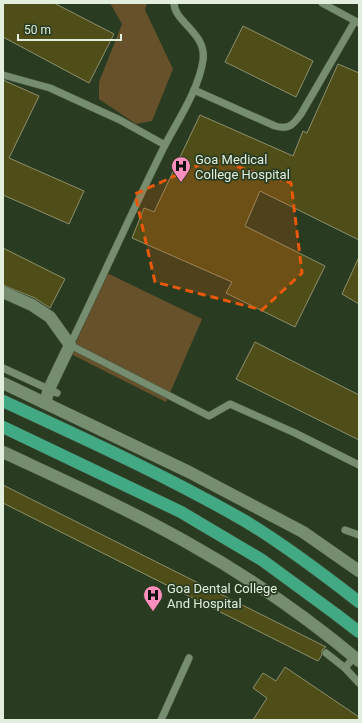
<svg xmlns="http://www.w3.org/2000/svg" width="362" height="723" font-family="Roboto,sans-serif">
  <style>
    .green { fill: #67512b }
    .building { fill: #4f4e18; stroke: #8d8e6b }
    .lines { fill: none; stroke-linecap: round; stroke-linejoin: round }
    .lane-casing { stroke: #475841; stroke-width: 8 }
    .street-casing { stroke: #475841; stroke-width: 13 }
    .secondary-casing { stroke: #475841; stroke-width: 13 }
    .highway-casing { stroke: #475841; stroke-width: 13 }
    .lane { stroke: #778d6f; stroke-width: 7 }
    .street { stroke: #778d6f; stroke-width: 12 }
    .secondary { stroke: #778d6f; stroke-width: 12 }
    .highway { stroke: #41aa84; stroke-width: 12 }
    .highway-bridge-casing { stroke: #475841; stroke-width: 13; stroke-linecap: butt }
    .highway-bridge { stroke: #41aa84; stroke-width: 12 }
    .marked { fill: #e8590c; fill-opacity: 0.2; stroke: #e8590c; stroke-width: 3; stroke-dasharray: 8 5; stroke-linejoin: round }
    .labels { text-anchor: middle; stroke-width: 3.5; stroke-linejoin: round; paint-order: stroke }
    .poi-label { font-size: 13px; fill: #e2eede; stroke: #293c22; text-anchor: start }
  </style>
  <rect width="100%" height="100%" fill="#293c22"/>
  <g class="green">
    <path d="M 110,3 L 147,3 L 145,10 L 173,69 L 152,121 L 136,124 L 99,99 L 99,82 L 122,24 Z"/>
    <path d="M 107,273 L 202,319 L 166,402 L 71,354 Z"/>
  </g>
  <g class="building">
    <path d="M 3,3 L 54,3 L 114,34 L 89,83 L 3,37 Z"/>
    <path d="M 243,26 L 313,61 L 296,97 L 225,62 Z"/>
    <path d="M 338,64 L 359,73 L 359,240 L 260,191 L 245,226 L 325,266 L 295,327 L 226,293 L 232,282 L 132,238 L 144,208 L 154,212 L 200,115 L 293,156 L 303,131 L 307,133 Z"/>
    <path d="M 3,80 L 39,96 L 9,158 L 84,191 L 69,224 L 3,195 Z"/>
    <path d="M 3,248 L 65,279 L 50,308 L 35,298 L 3,285 Z"/>
    <path d="M 359,257 L 359,304 L 342,294 Z"/>
    <path d="M 255,342 L 359,395 L 359,440 L 236,379 Z"/>
    <path d="M 3,485 L 326,647 L 322,650 L 322,655 L 318,661 L 3,503 Z"/>
    <path d="M 285,667 L 359,717 L 359,720 L 253,720 L 267,698 L 253,688 L 263,673 L 276,681 Z"/>
  </g>
  <g class="lines">
    <g class="lane-casing">
      <g id="lane">
        <path d="M 174,3 C 174,22 207,33 203,60 C 199,89 178,120 165,145 C 132,211 102,279 70,345 L 209,416 L 230,404 L 295,433 L 359,465"/>
        <path d="M 322,3 L 359,23"/>
        <path d="M 3,75 L 50,88 L 120,120 L 165,145"/>
        <path d="M 194,90 L 275,126 C 289,130 293,125 301,114 L 355,21"/>
        <path d="M 3,368 L 57,393"/>
        <path d="M 345,530 L 359,535"/>
        <path d="M 326,653 L 345,668 L 354,657"/>
        <path d="M 345,668 L 359,683"/>
        <path d="M 161,720 L 189,658"/>
      </g>
    </g>
    <g class="street-casing">
      <path id="street" d="M 3,292 L 32,305 L 50,317 L 70,345 L 49,389 L 45,403"/>
    </g>
    <g class="secondary-casing">
      <g id="secondary">
        <path d="M 3,383 L 189,472 L 303,532 L 359,571"/>
        <path d="M 3,452 C 65,481 128,509 188,543 C 247,576 307,617 359,661"/>
      </g>
    </g>
    <g class="highway-casing">
      <g id="highway">
        <path d="M 3,401 C 85,439 167,476 245,521 C 285,545 323,574 359,602"/>
        <path d="M 3,427 L 181,512 L 262,560 L 337,615"/>
      </g>
    </g>
    <use href="#lane" class="lane"/>
    <use href="#street" class="street"/>
    <use href="#secondary" class="secondary"/>
    <use href="#highway" class="highway"/>
    <g class="highway-bridge-casing">
      <path id="highway-bridge" d="M 337,615 L 359,632"/>
    </g>
    <use href="#highway-bridge" class="highway-bridge"/>
  </g>
  <path class="marked" d="M 212,159 L 291,183 L 302,273 L 262,310 L 155,282 L 135,194 Z"/>
  <defs>
    <g id="hospital-pin" transform="scale(1)"><path d="M0 17L-7.5 6A9.5 9.5 0 1 1 7.5 6Z" fill="#fe8ebd" stroke="#293c22"/><path d="M-5-5h3v3.5h4V-5h3V5h-3V1.5h-4V5h-3Z" fill="#111"/></g>
  </defs>
  <g fill-rule="evenodd">
    <use href="#hospital-pin" x="181" y="166"/>
    <use href="#hospital-pin" x="153" y="595"/>
  </g>
  <g class="labels">
    <g class="poi-label">
      <text x="195" y="164">Goa Medical<tspan x="195" dy="15">College Hospital</tspan></text>
      <text x="167" y="593">Goa Dental College<tspan x="167" dy="15">And Hospital</tspan></text>
    </g>
  </g>
  <rect width="362" height="723" fill="none" stroke="#e2eede" stroke-width="8"/>
  <path d="M18 34v6h103v-6" fill="none" stroke="#e2eede" stroke-width="2"/>
  <text x="24" y="34" font-size="12" fill="#e2eede" stroke="#293c22" stroke-width="3" paint-order="stroke">50 m</text>
</svg>
